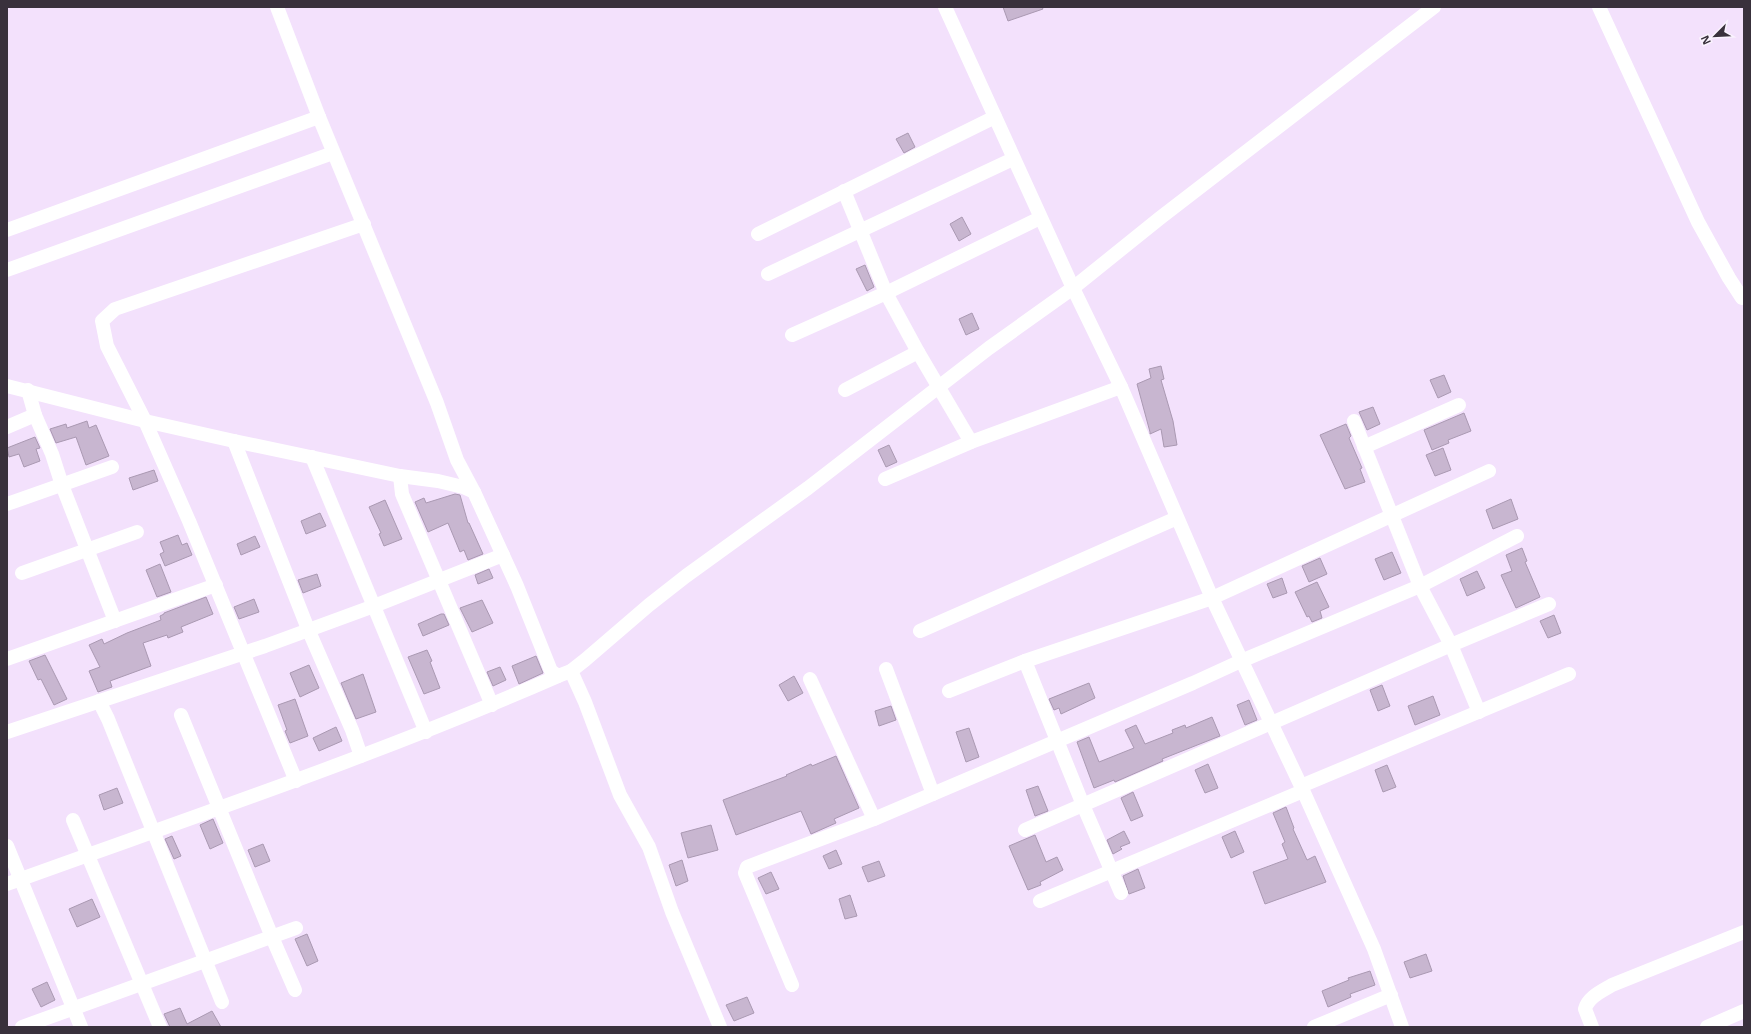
<svg xmlns="http://www.w3.org/2000/svg" width="1751" height="1034" font-family="'Noto Sans',sans-serif">
  <style>
    .building { fill: #c8b6d0; stroke: #aa99b2 }
    .lines { fill: none; stroke-linecap: round; stroke-linejoin: round }
    .street { stroke: #fff; stroke-width: 14 }
  </style>
  <rect width="100%" height="100%" fill="#f3e1fc"/>
  <g class="building">
    <path d="M 1003,7 L 1042,7 L 1043,9 L 1008,21 Z"/>
    <path d="M 908,133 L 915,147 L 904,153 L 896,139 Z"/>
    <path d="M 962,217 L 971,234 L 959,241 L 950,224 Z"/>
    <path d="M 865,265 L 874,287 L 867,291 L 856,269 Z"/>
    <path d="M 972,313 L 979,329 L 966,335 L 959,319 Z"/>
    <path d="M 1161,366 L 1164,379 L 1161,380 L 1173,421 L 1177,445 L 1164,447 L 1161,429 L 1150,434 L 1150,432 L 1137,384 L 1151,378 L 1149,369 Z"/>
    <path d="M 1444,375 L 1451,392 L 1438,398 L 1430,380 Z"/>
    <path d="M 1373,407 L 1380,424 L 1367,430 L 1359,412 Z"/>
    <path d="M 1464,413 L 1471,431 L 1448,440 L 1449,443 L 1432,450 L 1424,430 Z"/>
    <path d="M 87,421 L 89,428 L 96,425 L 109,456 L 86,465 L 76,437 L 56,443 L 50,429 L 66,424 L 67,428 Z"/>
    <path d="M 1346,424 L 1351,436 L 1349,438 L 1362,468 L 1360,469 L 1365,482 L 1345,489 L 1320,435 Z"/>
    <path d="M 35,437 L 40,448 L 36,449 L 40,461 L 24,467 L 19,454 L 9,457 L 7,448 Z"/>
    <path d="M 889,445 L 897,462 L 886,467 L 878,450 Z"/>
    <path d="M 1443,448 L 1451,470 L 1435,476 L 1426,455 Z"/>
    <path d="M 154,470 L 158,481 L 133,490 L 129,478 Z"/>
    <path d="M 455,494 L 460,495 L 468,523 L 469,523 L 483,554 L 468,560 L 464,550 L 460,552 L 448,523 L 428,532 L 415,502 L 424,498 L 426,503 Z"/>
    <path d="M 1511,499 L 1518,519 L 1493,529 L 1486,510 Z"/>
    <path d="M 385,500 L 402,539 L 384,546 L 379,534 L 381,533 L 369,507 Z"/>
    <path d="M 320,513 L 326,526 L 306,534 L 301,521 Z"/>
    <path d="M 178,535 L 182,545 L 187,543 L 192,555 L 165,566 L 160,554 L 164,552 L 160,542 Z"/>
    <path d="M 255,536 L 260,547 L 241,555 L 237,544 Z"/>
    <path d="M 1522,548 L 1527,561 L 1525,562 L 1540,597 L 1516,608 L 1501,575 L 1512,571 L 1506,555 Z"/>
    <path d="M 1392,552 L 1401,573 L 1384,580 L 1375,559 Z"/>
    <path d="M 1320,558 L 1327,574 L 1309,582 L 1302,566 Z"/>
    <path d="M 160,564 L 171,592 L 157,597 L 146,570 Z"/>
    <path d="M 489,569 L 493,578 L 478,584 L 475,575 Z"/>
    <path d="M 1477,571 L 1485,588 L 1467,596 L 1460,579 Z"/>
    <path d="M 317,574 L 321,586 L 303,593 L 298,580 Z"/>
    <path d="M 1282,578 L 1287,593 L 1273,598 L 1267,584 Z"/>
    <path d="M 1317,582 L 1329,607 L 1320,611 L 1322,618 L 1312,622 L 1309,616 L 1307,617 L 1295,592 Z"/>
    <path d="M 206,597 L 213,614 L 181,627 L 183,632 L 168,638 L 167,635 L 143,643 L 151,666 L 110,681 L 112,687 L 98,692 L 89,671 L 100,667 L 89,645 L 102,639 L 104,644 L 127,633 L 161,620 L 160,616 L 164,614 L 164,613 Z"/>
    <path d="M 254,599 L 259,612 L 239,619 L 234,607 Z"/>
    <path d="M 482,600 L 493,623 L 472,632 L 460,608 Z"/>
    <path d="M 441,614 L 444,614 L 449,625 L 423,636 L 418,624 Z"/>
    <path d="M 1554,615 L 1561,633 L 1548,638 L 1540,621 Z"/>
    <path d="M 427,650 L 432,661 L 430,662 L 440,688 L 424,694 L 408,657 Z"/>
    <path d="M 45,655 L 67,699 L 54,705 L 41,679 L 38,680 L 29,661 Z"/>
    <path d="M 536,656 L 543,673 L 519,684 L 512,666 Z"/>
    <path d="M 309,665 L 319,688 L 300,697 L 290,673 Z"/>
    <path d="M 500,667 L 506,680 L 493,686 L 487,672 Z"/>
    <path d="M 363,674 L 376,712 L 356,719 L 341,683 Z"/>
    <path d="M 794,676 L 803,693 L 788,701 L 779,685 Z"/>
    <path d="M 1089,683 L 1095,698 L 1061,714 L 1059,708 L 1054,710 L 1049,699 Z"/>
    <path d="M 1382,685 L 1390,706 L 1378,711 L 1370,690 Z"/>
    <path d="M 1433,696 L 1440,715 L 1415,725 L 1408,706 Z"/>
    <path d="M 295,699 L 308,736 L 290,743 L 285,731 L 287,730 L 278,705 Z"/>
    <path d="M 1249,700 L 1257,720 L 1245,725 L 1237,705 Z"/>
    <path d="M 891,706 L 896,720 L 879,726 L 875,711 Z"/>
    <path d="M 1212,717 L 1220,736 L 1162,759 L 1163,761 L 1115,782 L 1114,780 L 1094,788 L 1077,742 L 1089,737 L 1099,762 L 1134,748 L 1125,730 L 1136,725 L 1145,744 L 1173,733 L 1172,730 L 1185,725 L 1186,728 Z"/>
    <path d="M 336,727 L 342,741 L 319,751 L 313,738 Z"/>
    <path d="M 969,728 L 979,757 L 966,762 L 956,732 Z"/>
    <path d="M 836,756 L 859,808 L 834,819 L 836,823 L 811,834 L 801,811 L 736,835 L 723,800 L 787,776 L 786,775 L 811,764 L 812,766 Z"/>
    <path d="M 1208,764 L 1218,788 L 1205,793 L 1195,770 Z"/>
    <path d="M 1387,765 L 1396,787 L 1383,792 L 1375,770 Z"/>
    <path d="M 1038,786 L 1048,811 L 1035,816 L 1026,790 Z"/>
    <path d="M 117,788 L 123,803 L 104,810 L 99,795 Z"/>
    <path d="M 1133,792 L 1143,816 L 1131,821 L 1121,798 Z"/>
    <path d="M 1286,807 L 1294,828 L 1293,829 L 1307,860 L 1315,856 L 1326,882 L 1265,904 L 1253,872 L 1288,859 L 1282,844 L 1285,842 L 1273,813 Z"/>
    <path d="M 213,819 L 223,843 L 210,849 L 200,825 Z"/>
    <path d="M 711,825 L 718,850 L 688,858 L 681,833 Z"/>
    <path d="M 1124,831 L 1130,843 L 1120,847 L 1122,849 L 1113,854 L 1107,840 Z"/>
    <path d="M 1235,831 L 1244,852 L 1231,858 L 1222,837 Z"/>
    <path d="M 1035,835 L 1046,862 L 1057,857 L 1063,870 L 1040,882 L 1041,885 L 1028,890 L 1009,846 Z"/>
    <path d="M 172,836 L 181,856 L 174,859 L 165,839 Z"/>
    <path d="M 263,844 L 270,861 L 255,867 L 248,850 Z"/>
    <path d="M 836,850 L 842,864 L 829,869 L 823,856 Z"/>
    <path d="M 682,860 L 688,881 L 676,886 L 669,865 Z"/>
    <path d="M 879,861 L 885,876 L 868,882 L 862,867 Z"/>
    <path d="M 1138,869 L 1145,888 L 1129,894 L 1123,876 Z"/>
    <path d="M 771,872 L 779,889 L 766,894 L 758,878 Z"/>
    <path d="M 850,895 L 857,916 L 845,919 L 839,899 Z"/>
    <path d="M 92,899 L 100,917 L 77,927 L 69,909 Z"/>
    <path d="M 307,934 L 318,961 L 307,966 L 295,939 Z"/>
    <path d="M 1426,954 L 1432,971 L 1410,978 L 1404,962 Z"/>
    <path d="M 1370,971 L 1375,985 L 1350,994 L 1351,997 L 1328,1007 L 1322,991 L 1349,980 L 1348,978 Z"/>
    <path d="M 47,982 L 55,1000 L 41,1007 L 32,989 Z"/>
    <path d="M 747,997 L 754,1013 L 734,1021 L 726,1005 Z"/>
    <path d="M 180,1008 L 187,1024 L 212,1011 L 221,1027 L 170,1027 L 164,1014 Z"/>
  </g>
  <g class="lines">
    <g class="street">
      <path d="M 277,7 L 319,117 L 437,403 L 457,460 L 474,492"/>
      <path d="M 945,7 L 1073,288 L 1121,387 L 1212,598 L 1301,786 L 1374,949 L 1402,1027"/>
      <path d="M 1599,7 L 1698,222 L 1729,278 L 1742,298"/>
      <path d="M 844,191 L 886,293 L 918,352 L 971,442"/>
      <path d="M 7,230 L 319,117"/>
      <path d="M 758,234 L 995,117"/>
      <path d="M 7,270 L 333,153"/>
      <path d="M 768,274 L 1013,159"/>
      <path d="M 792,335 L 886,293 L 1040,218"/>
      <path d="M 7,386 L 145,421 L 234,441 L 400,476 L 438,481 L 463,487 L 474,492 L 517,586 L 551,671 L 558,676 L 571,671 L 585,660 L 649,605 L 686,576 L 808,488 L 989,348 L 1073,288 L 1160,218 L 1434,7"/>
      <path d="M 28,390 L 35,415 L 52,454 L 62,485 L 115,621"/>
      <path d="M 845,390 L 918,352"/>
      <path d="M 1354,421 L 1420,586 L 1451,645 L 1479,712"/>
      <path d="M 7,427 L 35,415"/>
      <path d="M 234,441 L 308,629 L 352,730 L 361,756"/>
      <path d="M 1364,447 L 1459,405"/>
      <path d="M 312,457 L 426,732"/>
      <path d="M 400,476 L 402,494 L 492,705"/>
      <path d="M 885,479 L 971,442 L 1121,387"/>
      <path d="M 7,504 L 112,467"/>
      <path d="M 22,573 L 137,532"/>
      <path d="M 920,631 L 1177,518"/>
      <path d="M 7,659 L 216,585"/>
      <path d="M 1025,661 L 1083,805 L 1121,893"/>
      <path d="M 886,669 L 933,794"/>
      <path d="M 571,671 L 585,702 L 620,795 L 649,847 L 672,912 L 720,1027"/>
      <path d="M 810,679 L 874,819"/>
      <path d="M 949,691 L 1025,661 L 1212,598 L 1489,471"/>
      <path d="M 99,701 L 108,719 L 222,1002"/>
      <path d="M 181,715 L 272,937 L 295,990"/>
      <path d="M 7,732 L 265,646 L 374,606 L 503,555"/>
      <path d="M 296,781 L 189,521 L 145,421 L 107,346 L 102,321 L 115,309 L 364,224"/>
      <path d="M 1301,786 L 1569,674"/>
      <path d="M 73,820 L 160,1027"/>
      <path d="M 1025,830 L 1451,645 L 1549,604"/>
      <path d="M 7,846 L 81,1027"/>
      <path d="M 7,884 C 192,817 378,755 558,676"/>
      <path d="M 1040,901 L 1303,791"/>
      <path d="M 792,985 L 745,873 L 747,867 L 874,819 L 1193,683 L 1241,661 L 1420,586 L 1517,536"/>
      <path d="M 22,1027 L 296,928"/>
      <path d="M 1314,1027 L 1391,995"/>
      <path d="M 1592,1027 L 1585,1009 C 1588,997 1602,991 1612,985 L 1744,932"/>
      <path d="M 1707,1027 L 1744,1011"/>
    </g>
  </g>
  <rect width="1751" height="1034" fill="none" stroke="#39313c" stroke-width="16"/>
  <g transform="translate(1715 36) rotate(246)" stroke="#faf3fe" stroke-width="3" paint-order="stroke">
  <path d="M0-3L7 15L0 10L-7 15Z" fill="#39313c"/>
  <text y="-6" font-size="11" font-weight="bold" text-anchor="middle" fill="#39313c">N</text>
  </g>
</svg>
